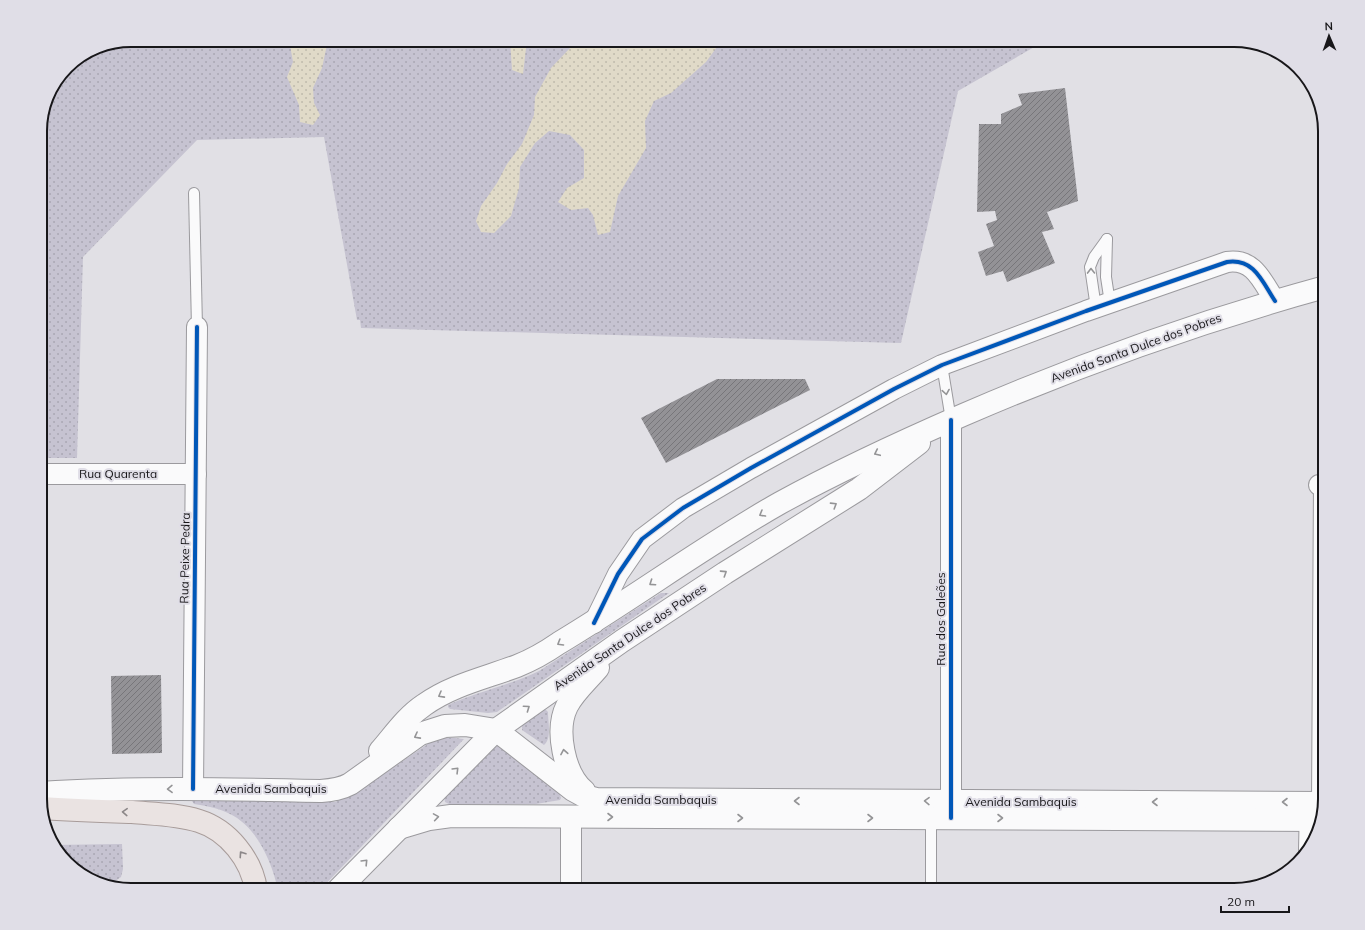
<svg xmlns="http://www.w3.org/2000/svg" width="1365" height="930" font-family="Mulish,sans-serif">
  <style>
    .grass { fill: url(#grass-dots) }
    .sand { fill: url(#sand-dots) }
    .building { fill: url(#building-hatch) }
    .lines { fill: none; stroke-linecap: round; stroke-linejoin: round }
    .service-casing { stroke: #9b9a9e; stroke-width: 12 }
    .minor-casing { stroke: #9b9a9e; stroke-width: 22 }
    .secondary-casing { stroke: #9b9a9e; stroke-width: 24 }
    .primary-casing { stroke: #a89c9a; stroke-width: 24 }
    .service { stroke: #fafafb; stroke-width: 10 }
    .minor { stroke: #fafafb; stroke-width: 20 }
    .secondary { stroke: #fafafb; stroke-width: 22 }
    .primary { stroke: #eae3e2; stroke-width: 22 }
    .cycleway-casing { stroke: #e0dee7; stroke-width: 6 }
    .cycleway { stroke: #0057b8; stroke-width: 4 }
    .oneway { stroke: #949496 }
    .oneway2 { stroke: #8c8788 }
    .labels { text-anchor: middle; stroke-width: 4; stroke-linejoin: round; paint-order: stroke }
    .street-label { font-size: 12px; fill: #18171a; stroke: #e0dee7 }
    .rim { fill: none; stroke: #18171a; stroke-width: 2 }
  </style>
  <defs>
    <pattern id="grass-dots" width="8" height="8" patternUnits="userSpaceOnUse"><rect width="8" height="8" fill="#c6c3d1"/><path d="M2 2h.1M6 6h.1" fill="none" stroke="#a9a7b3" stroke-width="1.8" stroke-linecap="round"/></pattern>
    <pattern id="sand-dots" width="8" height="8" patternUnits="userSpaceOnUse"><rect width="8" height="8" fill="#e0dac8"/><path d="M2 2h.1M6 6h.1" fill="none" stroke="#bfbaab" stroke-width="1.8" stroke-linecap="round"/></pattern>
    <pattern id="building-hatch" width="6" height="6" patternUnits="userSpaceOnUse"><rect width="6" height="6" fill="#939296"/><path d="M-1 1l2-2M0 6l6-6M5 7l2-2" fill="none" stroke="#77767a"/></pattern>
  </defs>
  <rect width="100%" height="100%" fill="#e1e0e5"/>
  <g class="grass">
    <path d="M 131,40 L 1058,40 L 1043,42 L 958,91 L 901,343 L 361,328 L 360,320 L 357,320 L 324,137 L 197,140 L 83,257 L 77,458 L 40,458 L 40,125 L 47,96 L 67,66 L 96,47 Z"/>
    <path d="M 661,593 L 669,593 L 497,712 L 488,713 L 450,709 L 448,707 L 448,705 C 477,692 510,685 539,671 Z"/>
    <path d="M 544,710 L 546,710 L 548,712 C 548,722 552,739 544,745 L 522,730 L 522,725 Z"/>
    <path d="M 440,738 L 455,738 L 464,739 L 320,890 L 278,890 C 272,862 257,827 230,814 C 219,808 206,806 194,804 L 192,801 L 194,800 L 243,799 L 335,802 L 356,793 L 432,741 Z"/>
    <path d="M 499,746 L 559,792 L 561,798 L 560,800 L 536,804 L 449,804 L 445,802 L 444,796 L 492,747 Z"/>
    <path d="M 122,844 L 123,869 L 121,877 L 111,884 L 80,875 L 52,845 Z"/>
  </g>
  <g class="sand">
    <path d="M 289,40 L 328,40 L 322,68 L 313,88 L 314,103 L 320,115 L 313,125 L 300,122 L 299,105 L 287,77 L 293,62 Z"/>
    <path d="M 510,40 L 527,40 L 523,74 L 512,70 Z"/>
    <path d="M 571,40 L 722,40 L 706,62 L 671,93 L 654,101 L 645,121 L 646,148 L 618,196 L 610,232 L 598,235 L 593,215 L 588,208 L 571,210 L 558,202 L 567,188 L 584,178 L 584,150 L 570,135 L 549,131 L 535,143 L 520,167 L 519,188 L 511,216 L 494,233 L 481,232 L 476,221 L 481,206 L 497,183 L 507,164 L 522,144 L 534,115 L 535,97 L 551,68 L 570,48 Z"/>
  </g>
  <g class="building">
    <path d="M 1065,88 L 1078,201 L 1047,212 L 1054,229 L 1042,232 L 1055,263 L 1007,282 L 1003,271 L 986,276 L 978,252 L 994,246 L 986,224 L 997,220 L 995,211 L 977,212 L 979,124 L 1001,124 L 1001,114 L 1022,105 L 1018,94 Z"/>
    <path d="M 717,379 L 805,379 L 810,390 L 666,463 L 641,418 Z"/>
    <path d="M 161,675 L 162,753 L 112,754 L 111,676 Z"/>
    <path d="M 594,882 L 710,883 L 710,890 L 594,890 Z"/>
  </g>
  <g class="lines">
    <g class="service-casing">
      <g id="service">
        <path d="M 194,193 L 197,327"/>
        <path d="M 1107,239 L 1106,277 L 1110,303"/>
        <path d="M 1096,308 L 1090,267 L 1094,257 L 1107,239"/>
        <path d="M 942,365 L 951,420"/>
        <path d="M 1317,803 L 1319,485"/>
        <path d="M 931,890 L 931,818"/>
      </g>
    </g>
    <g class="minor-casing">
      <g id="minor">
        <path d="M 40,474 L 196,474"/>
        <path d="M 1319,485 L 1325,485"/>
        <path d="M 594,623 L 618,574 L 642,539 L 683,508 L 751,468 L 894,389 L 942,365 L 1086,311 L 1227,262 C 1254,258 1262,281 1275,301"/>
        <path d="M 193,789 L 197,327"/>
        <path d="M 951,816 L 951,420"/>
        <path d="M 571,817 L 571,890"/>
        <path d="M 1309,850 L 1310,804"/>
      </g>
    </g>
    <g class="secondary-casing">
      <g id="secondary">
        <path d="M 380,751 C 394,735 406,717 424,705 C 452,685 485,678 517,666 C 532,660 546,652 559,643 C 634,598 704,546 780,503 C 840,470 901,442 963,415 C 1081,364 1201,321 1325,287"/>
        <path d="M 584,791 C 564,774 555,730 567,706 C 574,692 588,680 598,668"/>
        <path d="M 40,793 C 134,787 228,789 321,791 C 332,790 341,789 350,784 L 420,734 L 445,726 L 465,725 L 496,730 L 573,790 L 584,796 L 596,799 L 1324,803"/>
        <path d="M 399,828 L 429,819 L 451,816 L 1319,820"/>
        <path d="M 338,890 L 496,730 L 622,641 L 725,573 L 859,489 L 919,443"/>
      </g>
    </g>
    <g class="primary-casing">
      <path id="primary" d="M 41,808 C 71,810 102,811 132,812 C 154,814 177,814 199,821 C 228,830 252,860 256,890"/>
    </g>
    <use href="#service" class="service"/>
    <use href="#minor" class="minor"/>
    <use href="#secondary" class="secondary"/>
    <use href="#primary" class="primary"/>
    <g class="cycleway-casing">
      <g id="cycleway">
        <path d="M 594,623 L 618,574 L 642,539 L 683,508 L 751,468 L 894,389 L 942,365 L 1086,311 L 1227,262 C 1254,258 1262,281 1275,301"/>
        <path d="M 193,789 L 197,327"/>
        <path d="M 951,818 L 951,420"/>
      </g>
    </g>
    <use href="#cycleway" class="cycleway"/>
  </g>
  <defs><path id="oneway-chevron" d="M-2-3.5L2.5 0L-2 3.5" fill="none" stroke-width="1.6" stroke-linecap="round" stroke-linejoin="round"/></defs>
  <g class="oneway">
    <use href="#oneway-chevron" transform="translate(1091 271) rotate(-91)"/>
    <use href="#oneway-chevron" transform="translate(946 392) rotate(81)"/>
    <use href="#oneway-chevron" transform="translate(877 453) rotate(155)"/>
    <use href="#oneway-chevron" transform="translate(834 505) rotate(-32)"/>
    <use href="#oneway-chevron" transform="translate(762 514) rotate(150)"/>
    <use href="#oneway-chevron" transform="translate(724 573) rotate(-33)"/>
    <use href="#oneway-chevron" transform="translate(652 583) rotate(146)"/>
    <use href="#oneway-chevron" transform="translate(560 643) rotate(149)"/>
    <use href="#oneway-chevron" transform="translate(441 695) rotate(151)"/>
    <use href="#oneway-chevron" transform="translate(527 708) rotate(-35)"/>
    <use href="#oneway-chevron" transform="translate(417 736) rotate(152)"/>
    <use href="#oneway-chevron" transform="translate(564 752) rotate(-100)"/>
    <use href="#oneway-chevron" transform="translate(456 770) rotate(-45)"/>
    <use href="#oneway-chevron" transform="translate(170 789) rotate(179)"/>
    <use href="#oneway-chevron" transform="translate(797 801) rotate(-180)"/>
    <use href="#oneway-chevron" transform="translate(927 801) rotate(-179)"/>
    <use href="#oneway-chevron" transform="translate(1155 802) rotate(-180)"/>
    <use href="#oneway-chevron" transform="translate(1285 802) rotate(-180)"/>
    <use href="#oneway-chevron" transform="translate(436 817) rotate(-9)"/>
    <use href="#oneway-chevron" transform="translate(610 817)"/>
    <use href="#oneway-chevron" transform="translate(740 818)"/>
    <use href="#oneway-chevron" transform="translate(870 818)"/>
    <use href="#oneway-chevron" transform="translate(1000 818)"/>
    <use href="#oneway-chevron" transform="translate(365 862) rotate(-46)"/>
  </g>
  <g class="oneway2">
    <use href="#oneway-chevron" transform="translate(125 812) rotate(-177)"/>
    <use href="#oneway-chevron" transform="translate(242 854) rotate(-124)"/>
  </g>
  <g class="labels">
    <g class="street-label">
      <text transform="translate(1136 348) rotate(-20)" y="4">Avenida Santa Dulce dos Pobres</text>
      <text x="118" y="478">Rua Quarenta</text>
      <text transform="translate(185 558) rotate(-89)" y="4">Rua Peixe Pedra</text>
      <text transform="translate(941 619) rotate(-90)" y="4">Rua dos Galeões</text>
      <text transform="translate(630 637) rotate(-34)" y="4">Avenida Santa Dulce dos Pobres</text>
      <text x="271" y="793">Avenida Sambaquis</text>
      <text x="661" y="804">Avenida Sambaquis</text>
      <text x="1021" y="806">Avenida Sambaquis</text>
    </g>
  </g>
  <path d="M0 0H1365V930H0ZM131 47H1234A84 84 0 0 1 1318 131V799A84 84 0 0 1 1234 883H131A84 84 0 0 1 47 799V131A84 84 0 0 1 131 47Z" fill="#e0dee7" fill-rule="evenodd"/>
  <path class="rim" d="M131 47H1234A84 84 0 0 1 1318 131V799A84 84 0 0 1 1234 883H131A84 84 0 0 1 47 799V131A84 84 0 0 1 131 47Z"/>
  <g transform="translate(1329 36) rotate(358)" stroke="#e0dee7" stroke-width="3" paint-order="stroke">
  <path d="M0-3L7 15L0 10L-7 15Z" fill="#18171a"/>
  <text y="-6" font-size="11" font-weight="bold" text-anchor="middle" fill="#18171a">N</text>
  </g>
  <path d="M1221 906v6h68v-6" fill="none" stroke="#18171a" stroke-width="2"/>
  <text x="1227" y="906" font-size="12" fill="#18171a" stroke="#e0dee7" stroke-width="3" paint-order="stroke">20 m</text>
</svg>
